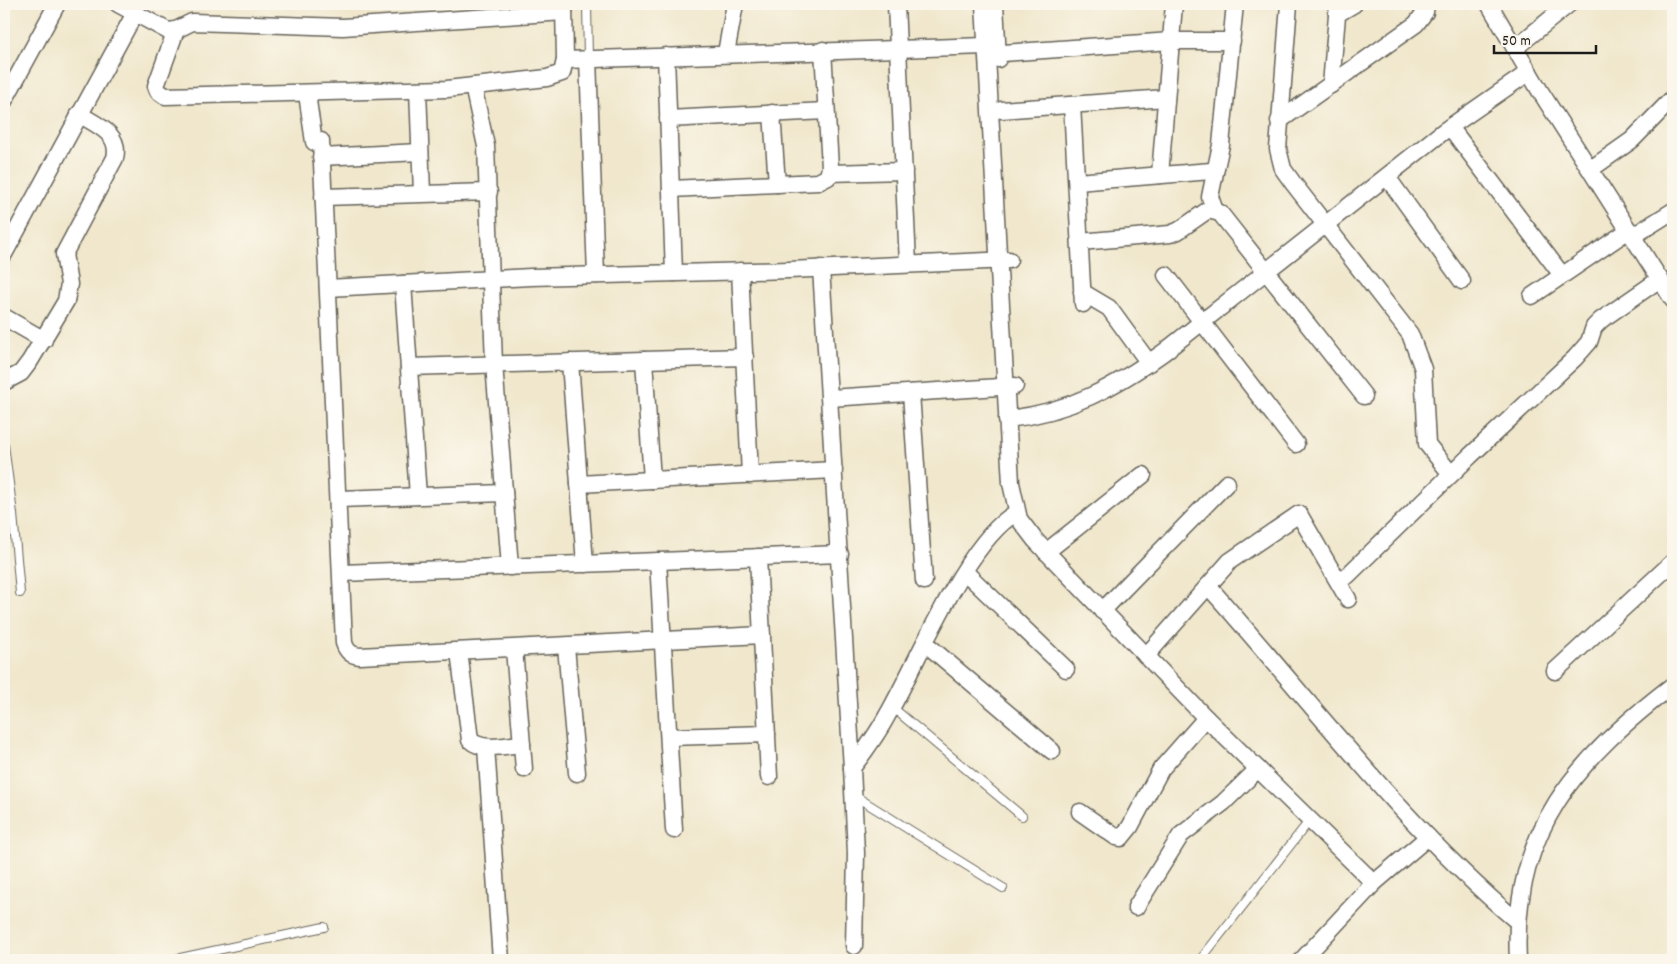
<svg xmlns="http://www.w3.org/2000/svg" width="1677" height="964" font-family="Dekko,sans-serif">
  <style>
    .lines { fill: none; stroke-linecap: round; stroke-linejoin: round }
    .lane-casing { stroke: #66635a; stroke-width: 10 }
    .street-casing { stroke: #66635a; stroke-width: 19 }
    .lane { stroke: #fff; stroke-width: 8 }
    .street { stroke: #fff; stroke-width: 16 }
  </style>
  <rect width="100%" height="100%" fill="#fbf7ec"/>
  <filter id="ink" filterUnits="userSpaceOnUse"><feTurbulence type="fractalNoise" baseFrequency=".02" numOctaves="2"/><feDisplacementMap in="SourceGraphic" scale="10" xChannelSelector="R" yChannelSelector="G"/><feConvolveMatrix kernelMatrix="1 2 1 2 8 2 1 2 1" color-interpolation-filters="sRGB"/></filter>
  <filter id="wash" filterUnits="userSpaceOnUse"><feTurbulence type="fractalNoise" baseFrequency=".0096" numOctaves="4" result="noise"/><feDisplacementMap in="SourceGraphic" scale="20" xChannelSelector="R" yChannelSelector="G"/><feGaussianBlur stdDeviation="1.12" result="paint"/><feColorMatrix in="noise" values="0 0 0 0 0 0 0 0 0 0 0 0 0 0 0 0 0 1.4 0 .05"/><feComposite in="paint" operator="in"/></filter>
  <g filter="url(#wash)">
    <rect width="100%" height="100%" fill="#f0e7cc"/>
  </g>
  <g filter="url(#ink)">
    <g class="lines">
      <g class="lane-casing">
        <g id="lane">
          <path d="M 587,4 L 588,59"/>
          <path d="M 4,445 L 13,514 L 20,593"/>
          <path d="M 892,707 L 1022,816"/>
          <path d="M 855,796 L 1003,888"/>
          <path d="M 1201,959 L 1310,820"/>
          <path d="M 171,960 L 324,927"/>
        </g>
      </g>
      <g class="street-casing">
        <g id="street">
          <path d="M 118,4 L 168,31 L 176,30 L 192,22 L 343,27 L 564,12"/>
          <path d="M 896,4 L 908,264"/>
          <path d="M 984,4 L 1011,483 L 1019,519 L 1035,540 L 1206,718 L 1374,883"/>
          <path d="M 995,4 L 998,59"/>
          <path d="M 1289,4 L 1278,149 L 1283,169 L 1293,183 L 1410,334 L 1423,369 L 1427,444 L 1451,474"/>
          <path d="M 1489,4 L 1540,91 L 1673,300"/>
          <path d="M 1337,14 L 1354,4"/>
          <path d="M 176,30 L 156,86 L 158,91 L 165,96 L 447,89 L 547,78 L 562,73 L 565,60 L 564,4"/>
          <path d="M 1515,48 L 1569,4"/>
          <path d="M 726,53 L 735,4"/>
          <path d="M 989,54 L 1171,41 L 1232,41"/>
          <path d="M 666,56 L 674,273"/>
          <path d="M 588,59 L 596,275"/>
          <path d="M 565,60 L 986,46"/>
          <path d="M 1331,85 L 1338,4"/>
          <path d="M 473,86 L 486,146 L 494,364 L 510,567"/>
          <path d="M 418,90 L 422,193"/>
          <path d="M 307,94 L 314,142"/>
          <path d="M 4,101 L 57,4"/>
          <path d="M 1072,105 L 1083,304"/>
          <path d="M 1001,110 L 1166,98"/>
          <path d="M 772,113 L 777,184"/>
          <path d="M 668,119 L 826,111"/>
          <path d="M 1279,121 L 1416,24 L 1425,12 L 1426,4"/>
          <path d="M 1450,127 L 1562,275"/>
          <path d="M 321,141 L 344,643 C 347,652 351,655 360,656 L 762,635"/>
          <path d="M 321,157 L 420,152"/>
          <path d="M 1591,169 L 1632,140 L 1673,98"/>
          <path d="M 829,173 L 904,171"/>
          <path d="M 1160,175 L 1174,4"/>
          <path d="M 1387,177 L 1462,281"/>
          <path d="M 1077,182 L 1211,171 L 1216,168 L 1221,145 L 1235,4"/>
          <path d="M 671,189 L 818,182 L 828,177 L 830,167 L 823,50"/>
          <path d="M 323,197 L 489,192"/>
          <path d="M 1215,211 L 1210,197 L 1216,168"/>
          <path d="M 1633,236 L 1673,211"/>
          <path d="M 1080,242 L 1170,234 L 1178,231 L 1208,210 L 1220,213 L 1364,396"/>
          <path d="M 4,254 L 135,13"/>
          <path d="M 821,268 L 852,768 L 856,853 L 854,946"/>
          <path d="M 740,271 L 750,475"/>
          <path d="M 1166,275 L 1296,444"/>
          <path d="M 403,284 L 418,496"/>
          <path d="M 328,288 L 531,277 L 789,270 L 1009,260"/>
          <path d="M 1082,292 L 1109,308 L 1149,363"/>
          <path d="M 1532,296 L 1629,230"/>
          <path d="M 4,317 L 44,340"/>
          <path d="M 644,360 L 652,480"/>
          <path d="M 570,362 L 585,564"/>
          <path d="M 409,367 L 745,357"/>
          <path d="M 4,382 L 21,373 L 30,361 L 66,301 L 69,284 L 64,254 L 115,158 C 121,134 97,125 79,114"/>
          <path d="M 911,393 L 924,581"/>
          <path d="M 830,398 L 1015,386"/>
          <path d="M 1007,419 C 1068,413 1115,387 1164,352 L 1444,131 L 1529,72"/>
          <path d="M 579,484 L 834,470"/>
          <path d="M 339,499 L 504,493"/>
          <path d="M 1046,552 L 1143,475"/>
          <path d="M 758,557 L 769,777"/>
          <path d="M 658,561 L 674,830"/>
          <path d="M 965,572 L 1066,669"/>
          <path d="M 342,573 L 840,554"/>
          <path d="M 1347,576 L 1470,456 L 1575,358 L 1589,342 L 1594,327 L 1601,320 L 1660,279"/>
          <path d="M 1208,586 C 1309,699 1401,823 1518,922"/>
          <path d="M 1102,611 L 1227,483"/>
          <path d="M 925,643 L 1052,751"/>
          <path d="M 566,646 L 577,773"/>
          <path d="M 514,649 L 524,769"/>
          <path d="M 459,651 L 470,740 C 483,752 506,745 522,744"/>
          <path d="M 1146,656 L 1230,561 L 1299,514 L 1348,599"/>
          <path d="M 1555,671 L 1673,562"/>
          <path d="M 669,737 L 767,734"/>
          <path d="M 486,747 L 501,960"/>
          <path d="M 852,768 C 865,751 878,733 888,714 C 918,662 966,541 1016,513"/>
          <path d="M 1080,812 L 1116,837 L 1121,838 L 1130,827 L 1161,769 L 1206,718"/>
          <path d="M 1136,907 L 1181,835 L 1223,803 L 1258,769"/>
          <path d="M 1302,960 L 1374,883 L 1428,837"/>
          <path d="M 1518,960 C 1511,831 1577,759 1673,685"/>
        </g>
      </g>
      <use href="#lane" class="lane"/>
      <use href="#street" class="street"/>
    </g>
  </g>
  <rect width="1677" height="964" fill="none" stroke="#fbf7ec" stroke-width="20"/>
  <path d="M1494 45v8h102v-8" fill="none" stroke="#1c1c1c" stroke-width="2.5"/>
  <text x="1502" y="45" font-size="15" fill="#1c1c1c" stroke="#fbf7ec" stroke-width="4" paint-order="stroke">50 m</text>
</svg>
